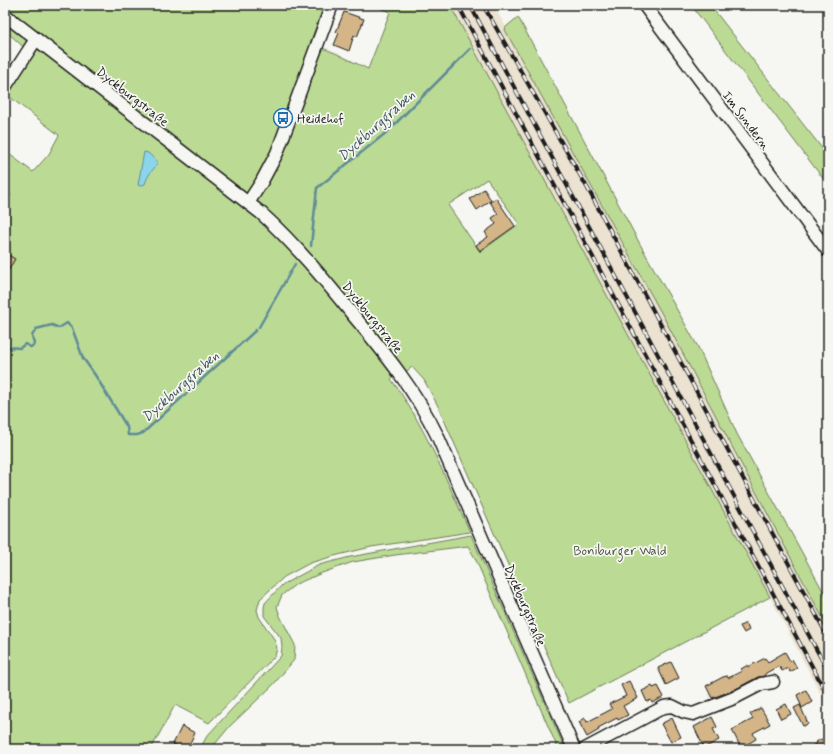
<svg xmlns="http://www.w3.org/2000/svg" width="833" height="754" font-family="Mynerve,sans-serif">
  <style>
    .built { fill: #ece2d2 }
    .green { fill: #bbdb94; stroke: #6c7c58; fill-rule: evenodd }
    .water { fill: #8bd5eb; stroke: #5f8b98 }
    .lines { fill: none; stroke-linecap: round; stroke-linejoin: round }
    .stream { stroke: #5f8b98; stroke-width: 2.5 }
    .building { fill: #d3b588; stroke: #1c1c1c }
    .minor-casing { stroke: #1c1c1c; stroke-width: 15 }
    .minor { stroke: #f6f6f2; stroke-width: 12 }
    .rail-casing { stroke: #1c1c1c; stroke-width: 4 }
    .rail { stroke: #f6f6f2; stroke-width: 2.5; stroke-dasharray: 8; stroke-linecap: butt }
    .labels { text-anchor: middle; stroke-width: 3.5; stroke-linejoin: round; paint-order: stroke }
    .street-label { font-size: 13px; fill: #1c1c1c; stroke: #f6f6f2 }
    .poi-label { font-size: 13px; fill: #1c1c1c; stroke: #f6f6f2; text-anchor: start }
    .park-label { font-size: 13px; fill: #4c5540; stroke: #f6f6f2 }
    .water-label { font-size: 14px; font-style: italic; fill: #3d545a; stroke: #f6f6f2 }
  </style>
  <rect width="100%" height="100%" fill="#f6f6f2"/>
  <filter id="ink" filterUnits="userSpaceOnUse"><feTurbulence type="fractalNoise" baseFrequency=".025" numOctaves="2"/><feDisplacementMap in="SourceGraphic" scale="8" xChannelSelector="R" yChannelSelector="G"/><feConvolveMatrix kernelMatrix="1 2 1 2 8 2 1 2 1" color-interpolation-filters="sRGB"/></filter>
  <g filter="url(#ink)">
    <path class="built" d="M 450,5 L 493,5 L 506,27 L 505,30 L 663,316 L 828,628 L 828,708 L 770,597 Z"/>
    <g class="green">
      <path d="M 5,5 L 324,5 L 310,43 L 335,53 L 368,69 L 390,12 L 373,5 L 450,5 L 770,597 L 569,703 L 437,404 L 424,380 L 412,367 L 403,374 L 391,379 C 425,425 446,480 470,532 L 371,547 L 334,556 L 310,563 L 284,577 L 260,599 L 257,610 L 259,617 L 274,639 L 277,648 L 275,656 L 209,723 L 175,705 L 151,749 L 5,749 L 5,196 L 8,199 L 11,195 L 5,189 L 5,151 L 33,172 L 49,154 L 59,135 L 7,95 L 32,55 L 5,30 ZM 487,179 L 519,224 L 480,252 L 448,205 Z"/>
      <path d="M 691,5 L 710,5 L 828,156 L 828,185 Z"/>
      <path d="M 518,17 L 641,246 L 698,347 L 737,434 L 828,600 L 828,628 L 663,316 L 505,30 L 506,27 Z"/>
      <path d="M 471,535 L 565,749 L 558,749 L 475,558 L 468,546 L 395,555 L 353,562 L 322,573 L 296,584 L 282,595 L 277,607 L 280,616 L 295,645 L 294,660 L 273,685 L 230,726 L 211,749 L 200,749 L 207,736 L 281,656 L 282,647 L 281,638 L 264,616 L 264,608 L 265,603 L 282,585 L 319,565 L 350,557 Z"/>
    </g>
    <path class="water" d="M 144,152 L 148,153 L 157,161 C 157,168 152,169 149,175 C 147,178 146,181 145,184 L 140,186 L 138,185 Z"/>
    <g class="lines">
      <g class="stream">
        <path d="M 311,246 L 317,188 L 387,132 L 470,49"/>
        <path d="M 259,327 L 295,264"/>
        <path d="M 5,351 L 8,347 L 20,348 L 25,344 L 30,347 L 33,346 L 34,343 L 32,336 L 36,329 L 52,325 L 59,328 L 67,323 L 72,328 L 83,358 L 95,375 L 127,427 L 128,435 L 137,435 L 143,433 L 256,330"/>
      </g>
    </g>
    <g class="building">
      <path d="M 344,12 L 364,19 L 357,37 L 354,35 L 349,51 L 334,45 L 339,33 L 336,32 Z"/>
      <path d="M 484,189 L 491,200 L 477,210 L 470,199 Z"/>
      <path d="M 496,198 L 515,226 L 480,251 L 476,245 L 488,237 L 485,232 L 496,224 L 492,218 L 498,214 L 490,202 Z"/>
      <path d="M 5,253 L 15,259 L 5,276 Z"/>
      <path d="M 746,623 L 749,630 L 744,633 L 740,626 Z"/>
      <path d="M 785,652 L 790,661 L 792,659 L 797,668 L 790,672 L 788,668 L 782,671 L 779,666 L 766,673 L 764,676 L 758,677 L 734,690 L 712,698 L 706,686 L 723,677 L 727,676 L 728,678 L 742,671 L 741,669 L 748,665 L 748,667 L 765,658 L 768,662 Z"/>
      <path d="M 671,662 L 679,678 L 666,685 L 658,668 Z"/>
      <path d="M 629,681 L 638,698 L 623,706 L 628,715 L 618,720 L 617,718 L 598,728 L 599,730 L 587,737 L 579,722 L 585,718 L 587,722 L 612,709 L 609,704 L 626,696 L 621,685 Z"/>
      <path d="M 652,686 L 653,688 L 658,686 L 664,697 L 652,703 L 651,700 L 647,702 L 642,691 Z"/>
      <path d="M 806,690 L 812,702 L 802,708 L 797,695 Z"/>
      <path d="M 786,704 L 791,714 L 781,719 L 776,709 Z"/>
      <path d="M 800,705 L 808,724 L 803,726 L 794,708 Z"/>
      <path d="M 761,708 L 770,724 L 753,733 L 756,739 L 741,748 L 732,730 L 753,719 L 750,714 Z"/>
      <path d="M 712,717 L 717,727 L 713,729 L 719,740 L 704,748 L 694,727 Z"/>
      <path d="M 672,718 L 681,737 L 671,742 L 661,724 Z"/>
      <path d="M 182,726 L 195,733 L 187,749 L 183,749 L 173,744 Z"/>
      <path d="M 828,736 L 828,749 L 807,749 L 817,743 L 816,742 Z"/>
    </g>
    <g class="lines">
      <g class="minor-casing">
        <g id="minor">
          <path d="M 644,5 L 828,251"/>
          <path d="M 5,15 L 261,213 C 295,244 324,279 353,315 C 385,353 415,390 437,435 L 574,749"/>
          <path d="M 5,87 L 36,39"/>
          <path d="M 248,203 L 261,183 L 277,153 L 332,5"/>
          <path d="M 585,749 L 664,707 L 672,706 L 684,712 L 693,714 L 734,698 L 761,684 L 773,682"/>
        </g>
      </g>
      <use href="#minor" class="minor"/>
      <g class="rail-casing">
        <g id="rail">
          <path d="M 458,5 L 828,696"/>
          <path d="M 470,5 L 828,671"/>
          <path d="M 483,5 L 588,189 L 828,637"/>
        </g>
      </g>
      <use href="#rail" class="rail"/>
    </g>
  </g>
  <defs>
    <g id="bus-ring" transform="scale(1)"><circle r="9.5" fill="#f6f6f2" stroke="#1f6fb2" stroke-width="1.5"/><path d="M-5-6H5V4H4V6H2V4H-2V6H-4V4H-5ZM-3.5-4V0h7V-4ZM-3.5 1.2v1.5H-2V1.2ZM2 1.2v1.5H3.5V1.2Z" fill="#1f6fb2"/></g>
  </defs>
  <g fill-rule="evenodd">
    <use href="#bus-ring" x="283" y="118"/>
  </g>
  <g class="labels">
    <g class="street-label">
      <text transform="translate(133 96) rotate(38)" y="5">Dyckburgstraße</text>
      <text transform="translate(747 120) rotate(53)" y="5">Im Sundern</text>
      <text transform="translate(373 317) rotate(51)" y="5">Dyckburgstraße</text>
      <text transform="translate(526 605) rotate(67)" y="5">Dyckburgstraße</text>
    </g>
    <g class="poi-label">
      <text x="297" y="123">Heidehof</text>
    </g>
    <g class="park-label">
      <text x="620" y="555">Boniburger Wald</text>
    </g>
    <g class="water-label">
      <text transform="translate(376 125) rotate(-42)" y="5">Dyckburggraben</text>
      <text transform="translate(180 386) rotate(-42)" y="5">Dyckburggraben</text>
    </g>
  </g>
  <rect width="833" height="754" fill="none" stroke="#f6f6f2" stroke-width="20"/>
  <rect x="10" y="10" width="813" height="734" fill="none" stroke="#1c1c1c" stroke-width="1.5" filter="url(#ink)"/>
</svg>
